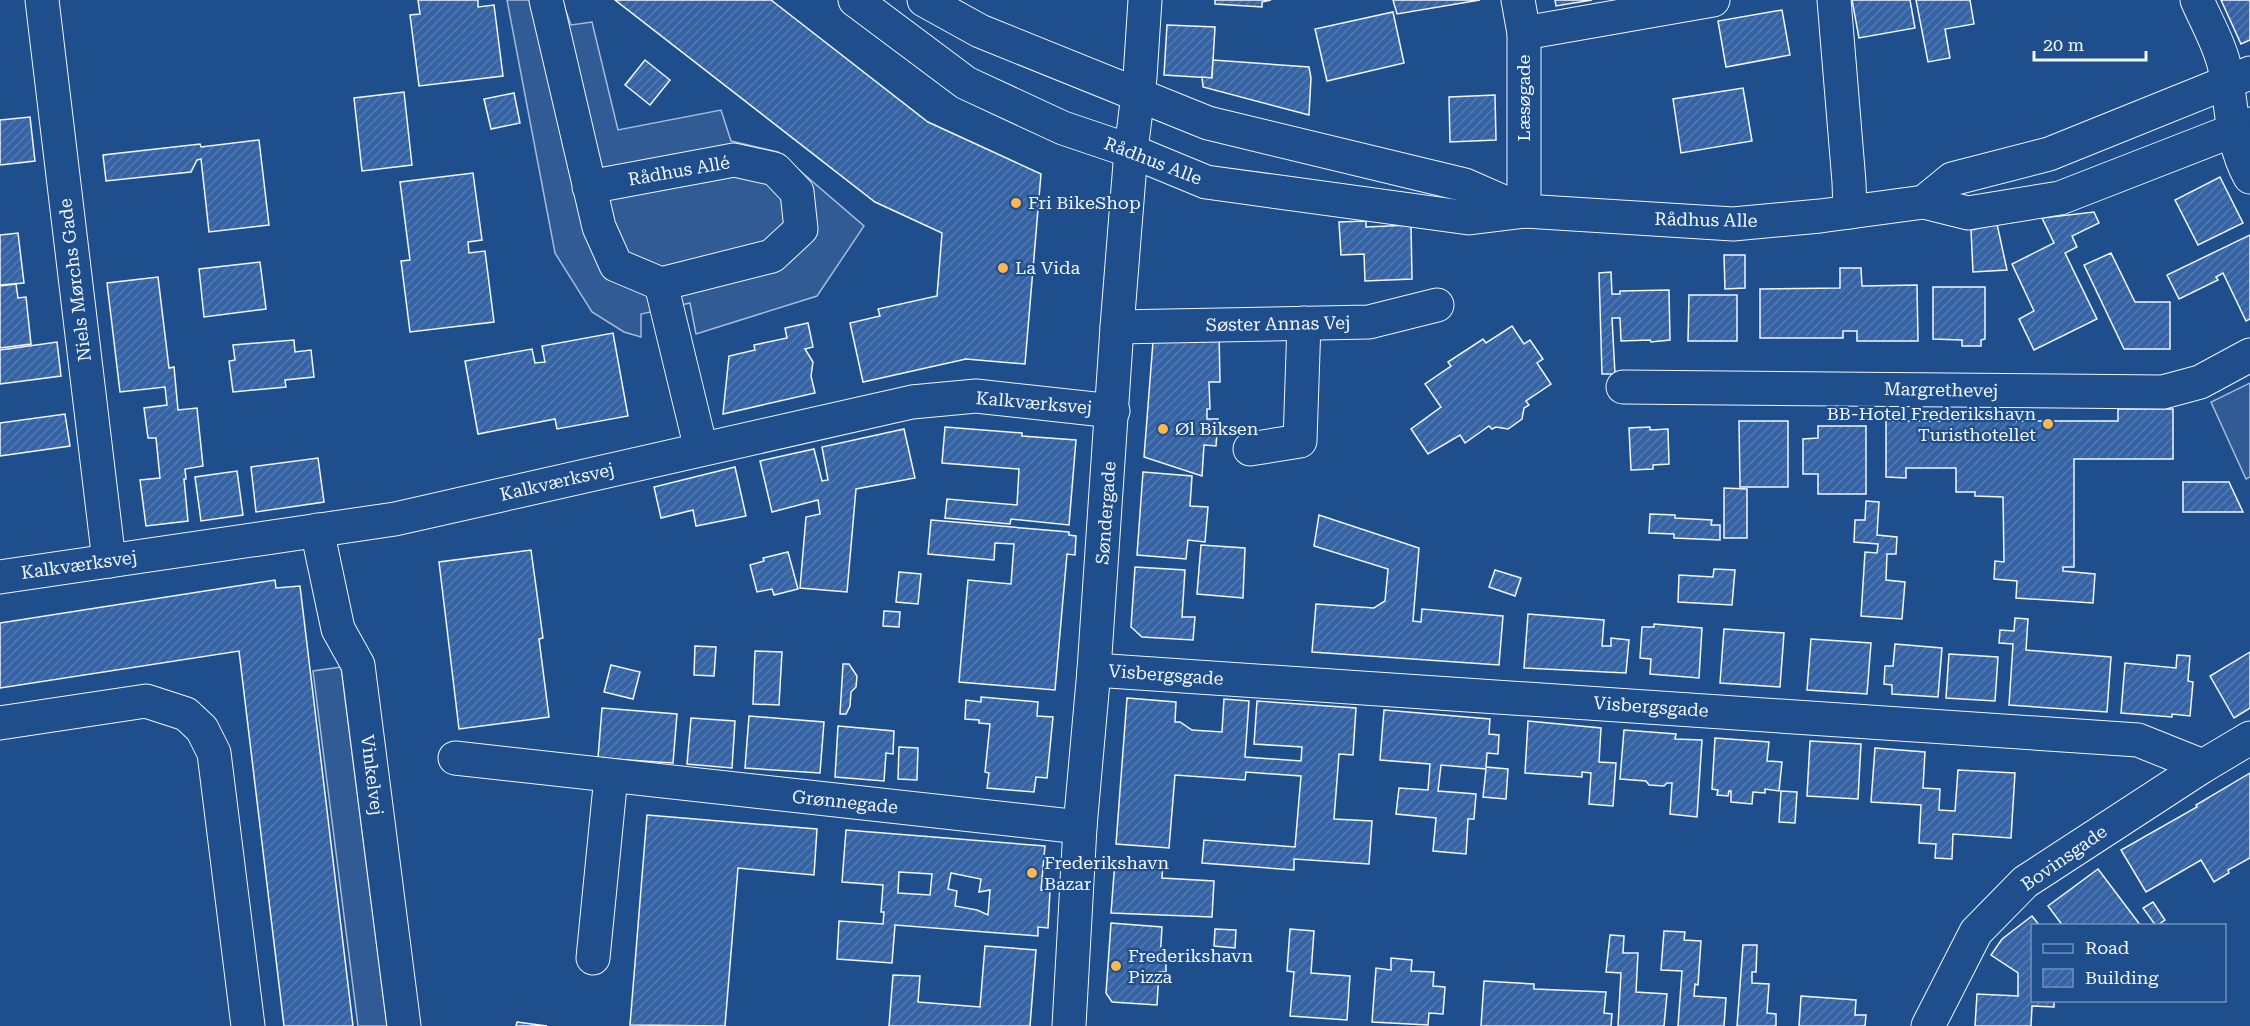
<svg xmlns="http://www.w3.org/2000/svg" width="2250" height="1026" font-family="'Roboto Serif',serif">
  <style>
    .built { fill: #305b95; stroke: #a8bbd7; stroke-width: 1.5 }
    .building { fill: url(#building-hatch); stroke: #f2f6ff; stroke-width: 1.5; fill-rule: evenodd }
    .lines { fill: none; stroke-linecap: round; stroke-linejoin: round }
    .minor-casing { stroke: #f2f6ff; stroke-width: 35 }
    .minor { stroke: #1f4e8c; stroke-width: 33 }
    .poi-dot { fill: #ffb74d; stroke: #1f4e8c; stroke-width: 2 }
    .labels { text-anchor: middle; stroke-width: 4.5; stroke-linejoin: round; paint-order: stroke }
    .street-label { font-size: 18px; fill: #f2f6ff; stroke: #1f4e8c }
    .poi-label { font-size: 18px; fill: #f2f6ff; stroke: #1f4e8c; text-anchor: start }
  </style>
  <defs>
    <pattern id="building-hatch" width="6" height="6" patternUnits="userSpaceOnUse" patternTransform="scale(1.5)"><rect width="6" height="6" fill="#3563a3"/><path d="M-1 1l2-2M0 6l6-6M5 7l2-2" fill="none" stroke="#537ab1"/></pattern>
  </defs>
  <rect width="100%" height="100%" fill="#1f4e8c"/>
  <g class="built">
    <path d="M 507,0 L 562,0 L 571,25 L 592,22 L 618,130 L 721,110 L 731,141 L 778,152 L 864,226 L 817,296 L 696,334 L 690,303 L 641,314 L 641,337 L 624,332 L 592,312 L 555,253 Z"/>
    <path d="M 2250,383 L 2250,477 L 2246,479 L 2211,402 Z"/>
    <path d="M 341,667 L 387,1026 L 358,1026 L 313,671 Z"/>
  </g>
  <g class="building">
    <path d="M 418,0 L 478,0 L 478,7 L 494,5 L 503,76 L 419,86 L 410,15 L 420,14 Z"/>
    <path d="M 615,0 L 771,0 L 928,122 L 1041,174 L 1025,364 L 966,359 L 863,382 L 850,323 L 880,316 L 878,309 L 937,296 L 942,233 L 875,202 Z"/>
    <path d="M 1215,0 L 1271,0 L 1262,2 L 1262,7 L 1215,4 Z"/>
    <path d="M 1393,0 L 1480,0 L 1397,14 Z"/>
    <path d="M 1555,0 L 1592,0 L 1556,6 Z"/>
    <path d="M 1852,0 L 1910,0 L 1915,28 L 1859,38 Z"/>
    <path d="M 1916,0 L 1970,0 L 1974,24 L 1945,29 L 1950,58 L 1928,62 Z"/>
    <path d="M 2221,0 L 2250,0 L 2250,40 L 2241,44 Z"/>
    <path d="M 1782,10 L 1790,55 L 1726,67 L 1718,21 Z"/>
    <path d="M 1393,12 L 1404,63 L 1327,81 L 1315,29 Z"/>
    <path d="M 1167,25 L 1215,27 L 1212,78 L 1164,75 Z"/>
    <path d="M 645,60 L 670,80 L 650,105 L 625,85 Z"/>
    <path d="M 1213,60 L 1309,67 L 1311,78 L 1309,115 L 1203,87 L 1202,77 L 1212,78 Z"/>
    <path d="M 1743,88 L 1752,141 L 1681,153 L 1673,99 Z"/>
    <path d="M 404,92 L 412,165 L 362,171 L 354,98 Z"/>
    <path d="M 514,93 L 520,123 L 491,129 L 484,99 Z"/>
    <path d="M 1495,95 L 1496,140 L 1450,142 L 1449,97 Z"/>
    <path d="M 30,117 L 35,161 L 0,165 L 0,120 Z"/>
    <path d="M 259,140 L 269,225 L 209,232 L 201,159 L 197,160 L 191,172 L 106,181 L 103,155 L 200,144 L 201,147 Z"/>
    <path d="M 473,173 L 482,240 L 468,242 L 469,253 L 485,251 L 494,322 L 410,332 L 401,261 L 410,260 L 400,182 Z"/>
    <path d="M 2220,177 L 2243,223 L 2198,245 L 2175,200 Z"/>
    <path d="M 2094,212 L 2099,223 L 2072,236 L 2077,247 L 2065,253 L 2097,319 L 2034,350 L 2019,319 L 2034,311 L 2012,264 L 2054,243 L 2042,218 Z"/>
    <path d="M 1366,221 L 1366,227 L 1411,225 L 1412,279 L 1365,281 L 1364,254 L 1341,255 L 1339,222 Z"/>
    <path d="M 1997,224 L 2007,270 L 1973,272 L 1971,230 Z"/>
    <path d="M 18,233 L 24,283 L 0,285 L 0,235 Z"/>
    <path d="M 2250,235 L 2250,319 L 2246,321 L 2223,273 L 2216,277 L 2218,280 L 2179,299 L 2167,275 Z"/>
    <path d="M 2111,253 L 2135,302 L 2170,302 L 2170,349 L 2124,349 L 2084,265 Z"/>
    <path d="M 1724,255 L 1745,255 L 1745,288 L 1725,289 Z"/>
    <path d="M 260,262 L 266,309 L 204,317 L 199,269 Z"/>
    <path d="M 1840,268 L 1861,268 L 1862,286 L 1917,285 L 1918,341 L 1857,341 L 1857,331 L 1843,331 L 1843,338 L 1760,338 L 1760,289 L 1840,288 Z"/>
    <path d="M 1611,272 L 1612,294 L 1620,294 L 1620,291 L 1669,290 L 1670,340 L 1651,342 L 1650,340 L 1621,341 L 1620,318 L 1612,318 L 1615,374 L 1602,374 L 1599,273 Z"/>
    <path d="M 158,277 L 169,368 L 174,367 L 178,410 L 197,408 L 203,466 L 185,469 L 186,479 L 184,479 L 188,521 L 146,526 L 140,480 L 160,478 L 156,438 L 148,438 L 144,408 L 167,405 L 165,387 L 120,392 L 107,283 Z"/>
    <path d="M 16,284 L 18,298 L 26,297 L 31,344 L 0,348 L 0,286 Z"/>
    <path d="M 1933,287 L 1985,287 L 1985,339 L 1981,340 L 1981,346 L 1962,346 L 1962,340 L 1933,339 Z"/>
    <path d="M 1689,295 L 1737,295 L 1737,341 L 1688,341 Z"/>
    <path d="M 808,323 L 813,347 L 805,349 L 813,362 L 811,376 L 815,393 L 723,414 L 729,356 L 755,350 L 754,345 L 787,338 L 785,328 Z"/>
    <path d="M 1512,326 L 1524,344 L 1530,340 L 1543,359 L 1537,363 L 1551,384 L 1526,401 L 1529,405 L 1524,408 L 1522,419 L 1508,429 L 1496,427 L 1492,429 L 1489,426 L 1465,443 L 1460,435 L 1428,454 L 1411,429 L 1441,407 L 1425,384 L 1451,366 L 1448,362 L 1483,339 L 1486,343 Z"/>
    <path d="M 1219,331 L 1220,382 L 1209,382 L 1210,409 L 1207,409 L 1207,419 L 1218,419 L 1216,446 L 1204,445 L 1202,476 L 1144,457 L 1153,342 Z"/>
    <path d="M 613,333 L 628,416 L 557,429 L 555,419 L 478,434 L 465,361 L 532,349 L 535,363 L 545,362 L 542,346 Z"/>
    <path d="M 294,340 L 295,352 L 311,350 L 314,377 L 285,380 L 286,387 L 233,392 L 229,361 L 235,360 L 233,345 Z"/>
    <path d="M 57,342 L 61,376 L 0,384 L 0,350 Z"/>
    <path d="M 2118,409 L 2173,409 L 2173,459 L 2074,459 L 2074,567 L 2063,567 L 2063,571 L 2095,574 L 2093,603 L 2016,598 L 2017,581 L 1994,579 L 1995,561 L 2004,562 L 2003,497 L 1975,496 L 1975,492 L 1956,492 L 1956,468 L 1906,468 L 1906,478 L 1886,477 L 1886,421 L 2118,421 Z"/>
    <path d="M 65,414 L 70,446 L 0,456 L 0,423 Z"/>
    <path d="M 1739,421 L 1788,421 L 1788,487 L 1740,487 Z"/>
    <path d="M 1818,426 L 1866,426 L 1866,494 L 1818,494 L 1818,474 L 1803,474 L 1803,439 L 1818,438 Z"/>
    <path d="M 945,427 L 1022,433 L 1022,436 L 1076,440 L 1069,525 L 1011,519 L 1010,524 L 945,518 L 947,499 L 1017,505 L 1019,469 L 942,463 Z"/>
    <path d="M 1650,427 L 1650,430 L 1668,429 L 1669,464 L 1653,465 L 1653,469 L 1631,470 L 1629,428 Z"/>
    <path d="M 904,429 L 915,478 L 856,489 L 847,592 L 800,588 L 806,517 L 820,514 L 818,500 L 772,512 L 760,461 L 814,449 L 822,481 L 828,480 L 822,447 Z"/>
    <path d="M 318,458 L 324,502 L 256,512 L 251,467 Z"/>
    <path d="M 735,467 L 746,516 L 696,526 L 693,510 L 661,518 L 654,487 Z"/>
    <path d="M 237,471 L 243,515 L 201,521 L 195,477 Z"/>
    <path d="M 1143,472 L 1192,476 L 1190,506 L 1208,507 L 1205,542 L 1188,540 L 1186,559 L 1137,555 Z"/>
    <path d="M 2183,482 L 2229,482 L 2243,512 L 2183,512 Z"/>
    <path d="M 1724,488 L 1747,489 L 1747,538 L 1724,538 Z"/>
    <path d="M 1866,501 L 1879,502 L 1877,535 L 1897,537 L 1896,554 L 1887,554 L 1886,580 L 1905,582 L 1902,619 L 1861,616 L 1865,552 L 1877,553 L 1878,544 L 1854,542 L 1855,520 L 1865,520 Z"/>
    <path d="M 1650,514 L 1675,515 L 1675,518 L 1712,520 L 1711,525 L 1720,525 L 1720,540 L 1674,538 L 1674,534 L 1649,533 Z"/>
    <path d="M 1319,515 L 1419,548 L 1413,621 L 1421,622 L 1422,609 L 1503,616 L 1499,665 L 1312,652 L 1316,604 L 1374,608 L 1385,601 L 1388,569 L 1314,546 Z"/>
    <path d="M 931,520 L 1069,532 L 1069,535 L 1076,536 L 1075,555 L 1067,554 L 1055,690 L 959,682 L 968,580 L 1011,584 L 1014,544 L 995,543 L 994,560 L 928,554 Z"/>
    <path d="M 1201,545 L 1245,548 L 1243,598 L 1197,594 Z"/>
    <path d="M 531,550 L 543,638 L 539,639 L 549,717 L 459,729 L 439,562 Z"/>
    <path d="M 788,552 L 798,589 L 774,595 L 772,589 L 757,592 L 750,565 L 764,561 L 763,558 Z"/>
    <path d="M 1135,567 L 1185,570 L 1182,617 L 1195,617 L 1193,640 L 1142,637 L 1131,627 Z"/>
    <path d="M 1714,569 L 1735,570 L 1732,605 L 1678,602 L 1679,575 L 1713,577 Z"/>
    <path d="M 1495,570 L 1521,578 L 1515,596 L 1489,587 Z"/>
    <path d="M 899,572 L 921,574 L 918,604 L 896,602 Z"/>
    <path d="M 275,580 L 276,588 L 300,586 L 353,1026 L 284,1026 L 239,651 L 0,688 L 0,623 Z"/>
    <path d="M 884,611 L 900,612 L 899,627 L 883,626 Z"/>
    <path d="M 1528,614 L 1604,620 L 1602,646 L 1611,646 L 1611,638 L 1629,640 L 1626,673 L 1524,668 Z"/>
    <path d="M 2015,618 L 2028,619 L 2026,650 L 2111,657 L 2107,712 L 2009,705 L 2013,644 L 1999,643 L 2000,630 L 2014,631 Z"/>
    <path d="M 1654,624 L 1702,628 L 1699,678 L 1650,674 L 1651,659 L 1640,658 L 1642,627 L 1654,627 Z"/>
    <path d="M 1724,629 L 1784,633 L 1780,687 L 1720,683 Z"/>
    <path d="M 1811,639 L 1871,643 L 1867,694 L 1807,690 Z"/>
    <path d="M 1895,644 L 1942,648 L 1938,697 L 1892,694 L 1892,685 L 1884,684 L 1885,666 L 1893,666 Z"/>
    <path d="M 695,646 L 716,647 L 714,676 L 694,675 Z"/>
    <path d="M 755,651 L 782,652 L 779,705 L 753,704 Z"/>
    <path d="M 2250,652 L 2250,708 L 2234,718 L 2210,676 Z"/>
    <path d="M 1949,654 L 1998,657 L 1995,701 L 1946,698 Z"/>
    <path d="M 2177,655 L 2190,656 L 2188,681 L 2193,682 L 2190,716 L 2172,714 L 2172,717 L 2121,713 L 2125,663 L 2176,668 Z"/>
    <path d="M 843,664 L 849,664 L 857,676 L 856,687 L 851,692 L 850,706 L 846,714 L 840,714 Z"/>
    <path d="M 611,665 L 640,672 L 633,699 L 604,692 Z"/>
    <path d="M 981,697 L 1038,702 L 1037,716 L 1053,717 L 1047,778 L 1036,777 L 1034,792 L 987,788 L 989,773 L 985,772 L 990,724 L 979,723 L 979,720 L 965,719 L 966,700 L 981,702 Z"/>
    <path d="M 1127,698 L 1176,702 L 1175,722 L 1180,722 L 1192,730 L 1222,732 L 1224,699 L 1249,701 L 1245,757 L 1301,761 L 1302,747 L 1254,744 L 1257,701 L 1356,708 L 1353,755 L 1339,754 L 1334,819 L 1372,821 L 1369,864 L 1294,859 L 1294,870 L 1202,863 L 1204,840 L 1295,847 L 1301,776 L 1246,772 L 1245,780 L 1175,775 L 1169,848 L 1116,844 Z"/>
    <path d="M 602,708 L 677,714 L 673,763 L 598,758 Z"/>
    <path d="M 1384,710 L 1490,719 L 1489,734 L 1499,735 L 1498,754 L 1487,753 L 1486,767 L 1508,769 L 1506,799 L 1483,797 L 1486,769 L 1441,765 L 1438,791 L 1476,794 L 1474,819 L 1468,819 L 1466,854 L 1433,851 L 1436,818 L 1396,814 L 1399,788 L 1428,790 L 1430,764 L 1380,760 Z"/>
    <path d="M 749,716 L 824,722 L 820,773 L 745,768 Z"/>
    <path d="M 691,718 L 735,721 L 732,768 L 687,764 Z"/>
    <path d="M 1528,721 L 1601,728 L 1599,762 L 1616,763 L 1613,806 L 1589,804 L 1591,773 L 1582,772 L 1582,777 L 1525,773 Z"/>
    <path d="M 838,726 L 894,731 L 893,754 L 886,753 L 884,781 L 835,777 Z"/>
    <path d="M 1624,730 L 1676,734 L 1675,739 L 1702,740 L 1697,817 L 1670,814 L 1672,783 L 1667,783 L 1664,786 L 1649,785 L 1646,781 L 1620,779 Z"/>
    <path d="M 1715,738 L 1769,742 L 1767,761 L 1782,762 L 1779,791 L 1765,789 L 1765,793 L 1753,792 L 1752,804 L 1731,802 L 1731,791 L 1729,791 L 1728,796 L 1717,795 L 1718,790 L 1712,789 Z"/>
    <path d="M 1810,741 L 1861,744 L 1858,799 L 1807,796 Z"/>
    <path d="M 899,747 L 918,748 L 917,780 L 898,779 Z"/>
    <path d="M 1875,748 L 1925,752 L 1923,788 L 1940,789 L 1939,810 L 1955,811 L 1958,770 L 2015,773 L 2011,838 L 1953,834 L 1952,859 L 1935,858 L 1936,844 L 1919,843 L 1921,805 L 1871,802 Z"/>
    <path d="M 2250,773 L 2250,858 L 2228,870 L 2229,873 L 2214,882 L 2201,860 L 2146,892 L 2121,850 L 2197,807 L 2196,805 Z"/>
    <path d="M 1781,791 L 1797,792 L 1795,823 L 1779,822 Z"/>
    <path d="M 647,815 L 817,829 L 814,875 L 738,868 L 725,1026 L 630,1025 Z"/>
    <path d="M 846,830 L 1045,846 L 1041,890 L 1050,891 L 1048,928 L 1038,927 L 1038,936 L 895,925 L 892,963 L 837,959 L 839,921 L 883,924 L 884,912 L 881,912 L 883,885 L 842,882 ZM 899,872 L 932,874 L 930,895 L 898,893 ZM 951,873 L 981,879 L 979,892 L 990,890 L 988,915 L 977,910 L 955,906 L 957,891 L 948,889 Z"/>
    <path d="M 1115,861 L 1163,863 L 1162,878 L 1214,881 L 1212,917 L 1111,913 Z"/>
    <path d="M 2098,869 L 2141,926 L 2063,926 L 2048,906 Z"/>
    <path d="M 2153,902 L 2165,920 L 2156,926 L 2143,908 Z"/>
    <path d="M 2032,916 L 2040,926 L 2032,926 L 2032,1000 L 2054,1000 L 2054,1007 L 2032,1006 L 2031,1026 L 1975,1026 L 1977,994 L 2018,996 L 2018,973 L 1991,955 L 2002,939 Z"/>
    <path d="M 1111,923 L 1162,927 L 1160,960 L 1166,960 L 1166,972 L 1159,972 L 1157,1005 L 1112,1002 L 1106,993 Z"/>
    <path d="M 1215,929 L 1236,930 L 1235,948 L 1214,946 Z"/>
    <path d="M 1290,929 L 1314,931 L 1311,973 L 1350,976 L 1347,1020 L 1290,1016 L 1294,972 L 1287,971 Z"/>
    <path d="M 1664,931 L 1685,932 L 1684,940 L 1701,941 L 1698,985 L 1695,984 L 1694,996 L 1726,998 L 1724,1026 L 1678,1026 L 1682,971 L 1661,970 Z"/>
    <path d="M 1610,935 L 1624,936 L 1623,953 L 1638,953 L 1636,992 L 1667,994 L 1664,1026 L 1618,1026 L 1621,973 L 1606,972 Z"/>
    <path d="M 1743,945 L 1757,945 L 1756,972 L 1752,972 L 1752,983 L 1769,984 L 1767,1013 L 1776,1014 L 1776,1026 L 1737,1026 Z"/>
    <path d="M 985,946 L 1036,950 L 1030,1026 L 889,1026 L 893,975 L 920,976 L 918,1002 L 980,1007 Z"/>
    <path d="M 1391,958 L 1412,960 L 1411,971 L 1434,972 L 1433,986 L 1445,987 L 1443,1014 L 1429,1013 L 1428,1025 L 1372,1022 L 1376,968 L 1391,970 Z"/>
    <path d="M 1484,981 L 1534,984 L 1534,989 L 1606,992 L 1604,1013 L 1612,1014 L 1611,1026 L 1481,1026 Z"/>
    <path d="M 1801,996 L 1856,1000 L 1855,1015 L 1866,1015 L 1865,1026 L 1799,1026 Z"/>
    <path d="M 517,1022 L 547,1026 L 516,1026 Z"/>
  </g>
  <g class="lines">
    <g class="minor-casing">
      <g id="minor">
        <path d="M 42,0 L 109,561"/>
        <path d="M 546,0 L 599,227 L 616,265 L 661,284 L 772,256 L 801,229 L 797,192 L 775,169 L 734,160 L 589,187"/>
        <path d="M 855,0 L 966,83 L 1063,128 L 1131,151 L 1206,182 L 1469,218 L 1524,211 L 1733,224 L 1820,216 L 1924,202 L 1968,213 L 2060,198 L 2250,124"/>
        <path d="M 924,0 L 980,31 L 1208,123 L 1465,185 L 1524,211"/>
        <path d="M 1518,0 L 1524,33"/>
        <path d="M 1834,0 L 1849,182 L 1850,212"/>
        <path d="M 2197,0 C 2206,21 2221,47 2225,69 C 2232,106 2231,143 2250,177"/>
        <path d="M 1924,202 L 1952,179 L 2049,154 L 2250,73"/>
        <path d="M 1524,211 L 1524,33 L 1713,0"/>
        <path d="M 661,284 L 701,449"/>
        <path d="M 1117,327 L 1369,322 L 1437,305"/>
        <path d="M 1623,387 L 2163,392 L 2200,382 L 2250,355"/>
        <path d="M 1250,449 L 1300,441 L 1304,323"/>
        <path d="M 317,530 L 338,629 L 358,665 L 404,1026"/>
        <path d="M 0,577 L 395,519 L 912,402 L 976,396 L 1113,411"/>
        <path d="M 1094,670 L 2138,740 L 2203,766"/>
        <path d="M 0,723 L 146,701 L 186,714 L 202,729 L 214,753 L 248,1026"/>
        <path d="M 455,758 L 1080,827"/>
        <path d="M 593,958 L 611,776"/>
        <path d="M 1069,1026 L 1080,827 L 1094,670 L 1117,327 L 1131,151 L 1140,77 L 1145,0"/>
        <path d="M 1928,1026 L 1976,932 L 2025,882 L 2203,766 L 2250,738"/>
      </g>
    </g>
    <use href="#minor" class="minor"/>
  </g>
  <g class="poi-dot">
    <circle cx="1016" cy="203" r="6"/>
    <circle cx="1003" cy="268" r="6"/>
    <circle cx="2048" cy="424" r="6"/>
    <circle cx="1163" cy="429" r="6"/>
    <circle cx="1032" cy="873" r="6"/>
    <circle cx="1116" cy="966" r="6"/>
  </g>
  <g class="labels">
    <g class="street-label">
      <text transform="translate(1524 98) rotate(-90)" y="6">Læsøgade</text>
      <text transform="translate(1153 161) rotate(21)" y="6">Rådhus Alle</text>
      <text transform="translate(679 171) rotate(-10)" y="6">Rådhus Allé</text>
      <text transform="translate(1706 220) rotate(1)" y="6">Rådhus Alle</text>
      <text transform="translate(75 280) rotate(-97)" y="6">Niels Mørchs Gade</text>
      <text transform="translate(1278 324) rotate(-1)" y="6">Søster Annas Vej</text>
      <text transform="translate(1941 390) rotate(1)" y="6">Margrethevej</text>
      <text transform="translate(1034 403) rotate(5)" y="6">Kalkværksvej</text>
      <text transform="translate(557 482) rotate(-13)" y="6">Kalkværksvej</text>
      <text transform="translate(1106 513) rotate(-86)" y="6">Søndergade</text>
      <text transform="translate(79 565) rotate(-8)" y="6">Kalkværksvej</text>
      <text transform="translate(1166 675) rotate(4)" y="6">Visbergsgade</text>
      <text transform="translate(1651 707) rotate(4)" y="6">Visbergsgade</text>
      <text transform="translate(372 775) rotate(83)" y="6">Vinkelvej</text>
      <text transform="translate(845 802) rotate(6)" y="6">Grønnegade</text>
      <text transform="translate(2064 858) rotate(-35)" y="6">Bovinsgade</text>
    </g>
    <g class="poi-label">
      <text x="1028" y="209">Fri BikeShop</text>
      <text x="1015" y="274">La Vida</text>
      <text x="2036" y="420" text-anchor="end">BB-Hotel Frederikshavn<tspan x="2036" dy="21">Turisthotellet</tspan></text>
      <text x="1175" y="435">Øl Biksen</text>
      <text x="1044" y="869">Frederikshavn<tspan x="1044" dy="21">Bazar</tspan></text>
      <text x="1128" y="962">Frederikshavn<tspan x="1128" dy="21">Pizza</tspan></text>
    </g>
  </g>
  <rect x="2031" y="924" width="195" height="78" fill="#1f4e8c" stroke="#7391ba" stroke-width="1.5"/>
  <rect x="2043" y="944" width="30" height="9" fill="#1f4e8c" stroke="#7391ba" stroke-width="1.5"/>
  <text x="2085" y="954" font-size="18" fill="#f2f6ff">Road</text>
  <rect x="2043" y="969" width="30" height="18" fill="url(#building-hatch)" stroke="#7391ba" stroke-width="1.5"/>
  <text x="2085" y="984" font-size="18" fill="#f2f6ff">Building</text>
  <path d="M2034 51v9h112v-9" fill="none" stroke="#f2f6ff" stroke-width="3"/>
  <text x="2043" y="51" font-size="18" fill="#f2f6ff" stroke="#1f4e8c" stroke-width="4.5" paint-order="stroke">20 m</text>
</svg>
